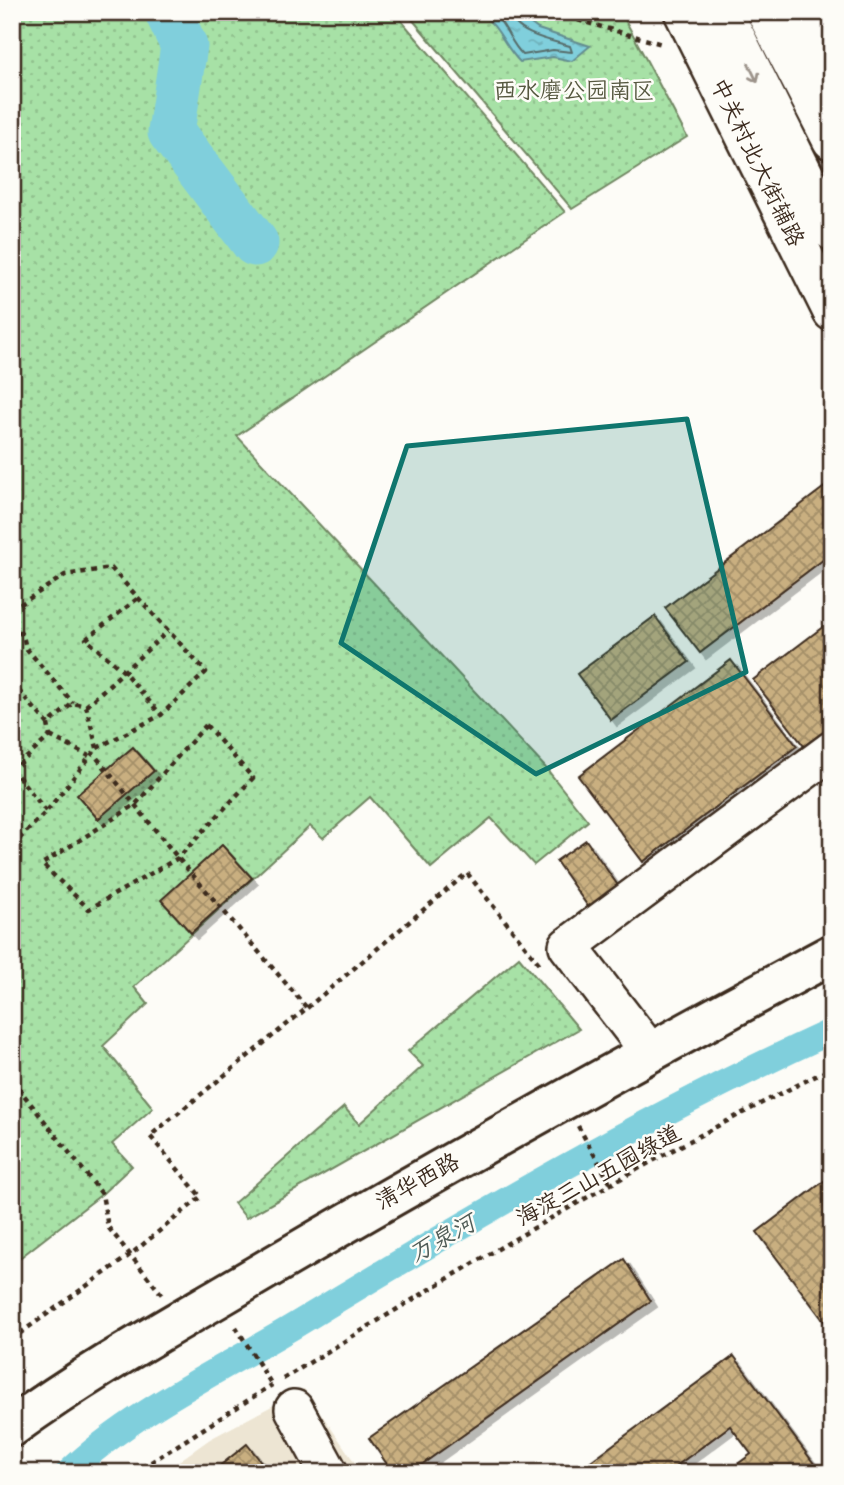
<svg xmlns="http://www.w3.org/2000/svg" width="844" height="1485" font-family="Pangolin,'LXGW WenKai TC',sans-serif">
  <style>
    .built { fill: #ede5d3 }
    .green { fill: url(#green-dots); stroke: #718662; stroke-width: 2 }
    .water { fill: url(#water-ripples); stroke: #648d90; stroke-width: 2 }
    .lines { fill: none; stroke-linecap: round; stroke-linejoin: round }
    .shore { stroke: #576c6a; stroke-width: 2 }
    .canal { stroke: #80cfdc; stroke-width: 26 }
    .river { stroke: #80cfdc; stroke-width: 47 }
    .building { fill: url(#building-cross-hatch); stroke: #3b2a1e; stroke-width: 2; filter: url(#shadow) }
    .minor-casing { stroke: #3b2a1e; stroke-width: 42 }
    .major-casing { stroke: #3b2a1e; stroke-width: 44 }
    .path { stroke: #3b2a1e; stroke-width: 4.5; stroke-dasharray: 5 5; stroke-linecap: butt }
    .minor { stroke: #fdfcf7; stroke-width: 37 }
    .major { stroke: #fdfcf7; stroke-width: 38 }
    .path-bridge { stroke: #3b2a1e; stroke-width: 4.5; stroke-dasharray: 5 5; stroke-linecap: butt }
    .oneway { stroke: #9c938a }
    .marked { fill: #0f766e; fill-opacity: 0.2; stroke: #0f766e; stroke-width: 5; stroke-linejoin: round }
    .labels { text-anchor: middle; stroke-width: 5; stroke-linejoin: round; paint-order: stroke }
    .park-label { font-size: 23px; fill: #565840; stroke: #fdfcf7 }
    .street-label { font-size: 23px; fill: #3b2a1e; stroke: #fdfcf7 }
    .water-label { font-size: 24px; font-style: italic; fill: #505c57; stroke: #fdfcf7 }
  </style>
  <defs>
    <pattern id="green-dots" width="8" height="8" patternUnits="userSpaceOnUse" patternTransform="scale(1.75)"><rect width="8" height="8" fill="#a7e1a6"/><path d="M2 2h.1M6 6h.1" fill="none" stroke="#91c18e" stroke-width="1.8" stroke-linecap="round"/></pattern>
    <pattern id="water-ripples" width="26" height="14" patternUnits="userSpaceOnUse" patternTransform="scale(1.75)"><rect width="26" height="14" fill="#80cfdc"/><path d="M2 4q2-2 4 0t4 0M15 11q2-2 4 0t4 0" fill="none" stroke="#70b2bc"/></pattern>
    <pattern id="building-cross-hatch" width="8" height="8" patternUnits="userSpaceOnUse" patternTransform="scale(1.75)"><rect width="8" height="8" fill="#c9af80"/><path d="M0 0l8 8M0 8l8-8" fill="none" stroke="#a48f68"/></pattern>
    <filter id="shadow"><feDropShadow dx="6" dy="6" stdDeviation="0" flood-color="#0004"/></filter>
  </defs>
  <rect width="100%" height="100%" fill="#fdfcf7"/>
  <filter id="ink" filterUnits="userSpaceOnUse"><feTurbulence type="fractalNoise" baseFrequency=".0143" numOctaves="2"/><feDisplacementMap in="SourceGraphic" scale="14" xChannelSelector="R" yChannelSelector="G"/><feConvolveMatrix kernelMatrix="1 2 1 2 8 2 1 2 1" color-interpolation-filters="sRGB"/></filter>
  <g filter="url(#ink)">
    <path class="built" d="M 304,1389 L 362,1473 L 162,1473 L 210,1439 Z"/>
    <g class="green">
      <path d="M 12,12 L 394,12 L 565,212 L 237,436 L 545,767 L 588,821 L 534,865 L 491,818 L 431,868 L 370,797 L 323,838 L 310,826 L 134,987 L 148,1004 L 103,1046 L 153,1108 L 112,1144 L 132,1166 L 102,1194 L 12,1264 Z"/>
      <path d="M 406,12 L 621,12 L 687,137 L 572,209 Z"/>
      <path d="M 519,957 L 579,1029 L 246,1218 L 234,1203 L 344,1107 L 359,1124 L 423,1066 L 408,1051 Z"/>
    </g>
    <path class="water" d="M 479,12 L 515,12 L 538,29 L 590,46 L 572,61 L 553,57 L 520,62 C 503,45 501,28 479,12 Z"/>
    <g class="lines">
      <path class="shore" d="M 491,12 C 507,24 509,42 523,55 L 553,50 L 572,52 L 570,46 C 552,41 513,34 510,12"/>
      <path class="canal" d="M 68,1473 C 132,1412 219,1371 294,1326 C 468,1220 646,1116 832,1031"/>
      <path class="river" d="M 168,12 L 184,46 L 171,132 L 255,243"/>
    </g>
    <g class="building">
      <path d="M 831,482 L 832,553 L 700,653 L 665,608 Z"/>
      <path d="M 655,616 L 689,662 L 611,720 L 577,674 Z"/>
      <path d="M 832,620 L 832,732 L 807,750 L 753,680 Z"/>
      <path d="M 731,660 L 797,746 L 643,862 L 578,776 Z"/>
      <path d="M 133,747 L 154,771 L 98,819 L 77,795 Z"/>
      <path d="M 586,840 L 624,894 L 594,915 L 556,861 Z"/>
      <path d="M 222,845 L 252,878 L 191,933 L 161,900 Z"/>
      <path d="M 832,1175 L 832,1332 L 757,1232 Z"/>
      <path d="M 624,1259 L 651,1301 L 410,1473 L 393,1473 L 369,1438 Z"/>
      <path d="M 734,1356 L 821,1473 L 740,1473 L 735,1466 L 751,1454 L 730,1426 L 667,1473 L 589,1473 L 584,1466 Z"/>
      <path d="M 247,1444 L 270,1473 L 211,1473 Z"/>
    </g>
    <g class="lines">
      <g class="minor-casing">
        <g id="minor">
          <path d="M 683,12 L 832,312"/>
          <path d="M 802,12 L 832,72"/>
          <path d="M 649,1051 L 568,946 L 832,750"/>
          <path d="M 294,1409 L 329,1473"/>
        </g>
      </g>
      <g class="major-casing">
        <g id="major">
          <path d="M 723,12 L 832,231"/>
          <path d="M 766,12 L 832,140"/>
          <path d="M 12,1427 C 79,1378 151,1337 223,1295 C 423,1177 626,1064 832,954"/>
        </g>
      </g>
      <g class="path">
        <path d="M 549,12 L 662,44"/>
        <path d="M 137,599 L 86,639 L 124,672 L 161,715"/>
        <path d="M 12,610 L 65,575 L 111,568 L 206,672 L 161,715 L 97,748 L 46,812 L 12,846"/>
        <path d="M 12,623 L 23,636 L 26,648 L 73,703"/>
        <path d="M 12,683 L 48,724"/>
        <path d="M 86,706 L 168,631"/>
        <path d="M 206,725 L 253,778 L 178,858 L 89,909 L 42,864 L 135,805 Z"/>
        <path d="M 50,736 L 89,756"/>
        <path d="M 46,811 L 13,770 L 50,736 L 48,724 L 73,703 L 86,706 L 97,748"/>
        <path d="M 307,1008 L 467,873 L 541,966"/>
        <path d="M 12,1080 L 102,1194 L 108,1227 L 163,1296"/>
        <path d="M 236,1327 L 272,1385"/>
        <path d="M 12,1339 L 130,1255 L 201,1197 L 150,1136 L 307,1008 L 178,858 L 93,753"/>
        <path d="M 283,1379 C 461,1269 643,1160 832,1068"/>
        <path d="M 134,1473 L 272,1385"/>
      </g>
      <use href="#minor" class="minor"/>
      <use href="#major" class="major"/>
      <path class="path-bridge" d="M 578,1126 L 612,1186"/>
    </g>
    <defs><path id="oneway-shaft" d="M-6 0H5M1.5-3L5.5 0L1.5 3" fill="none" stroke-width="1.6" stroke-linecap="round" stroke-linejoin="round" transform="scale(1.75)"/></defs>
    <use class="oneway" href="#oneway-shaft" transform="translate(753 73) rotate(64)"/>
  </g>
  <path class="marked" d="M 687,419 L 746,672 L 536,774 L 341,643 L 407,446 Z"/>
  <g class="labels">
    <g class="park-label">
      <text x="574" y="98">西水磨公园南区</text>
    </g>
    <g class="street-label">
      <text transform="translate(758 162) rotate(64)" y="8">中关村北大街辅路</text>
      <text transform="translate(598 1175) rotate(-29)" y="8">海淀三山五园绿道</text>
      <text transform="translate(417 1181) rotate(-29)" y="8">清华西路</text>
    </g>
    <g class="water-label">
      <text transform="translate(442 1238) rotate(-29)" y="8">万泉河</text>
    </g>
  </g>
  <rect width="844" height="1485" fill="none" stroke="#fdfcf7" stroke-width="42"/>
  <rect x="21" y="21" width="802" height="1443" fill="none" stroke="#3b2a1e" stroke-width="2.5" filter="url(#ink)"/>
</svg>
